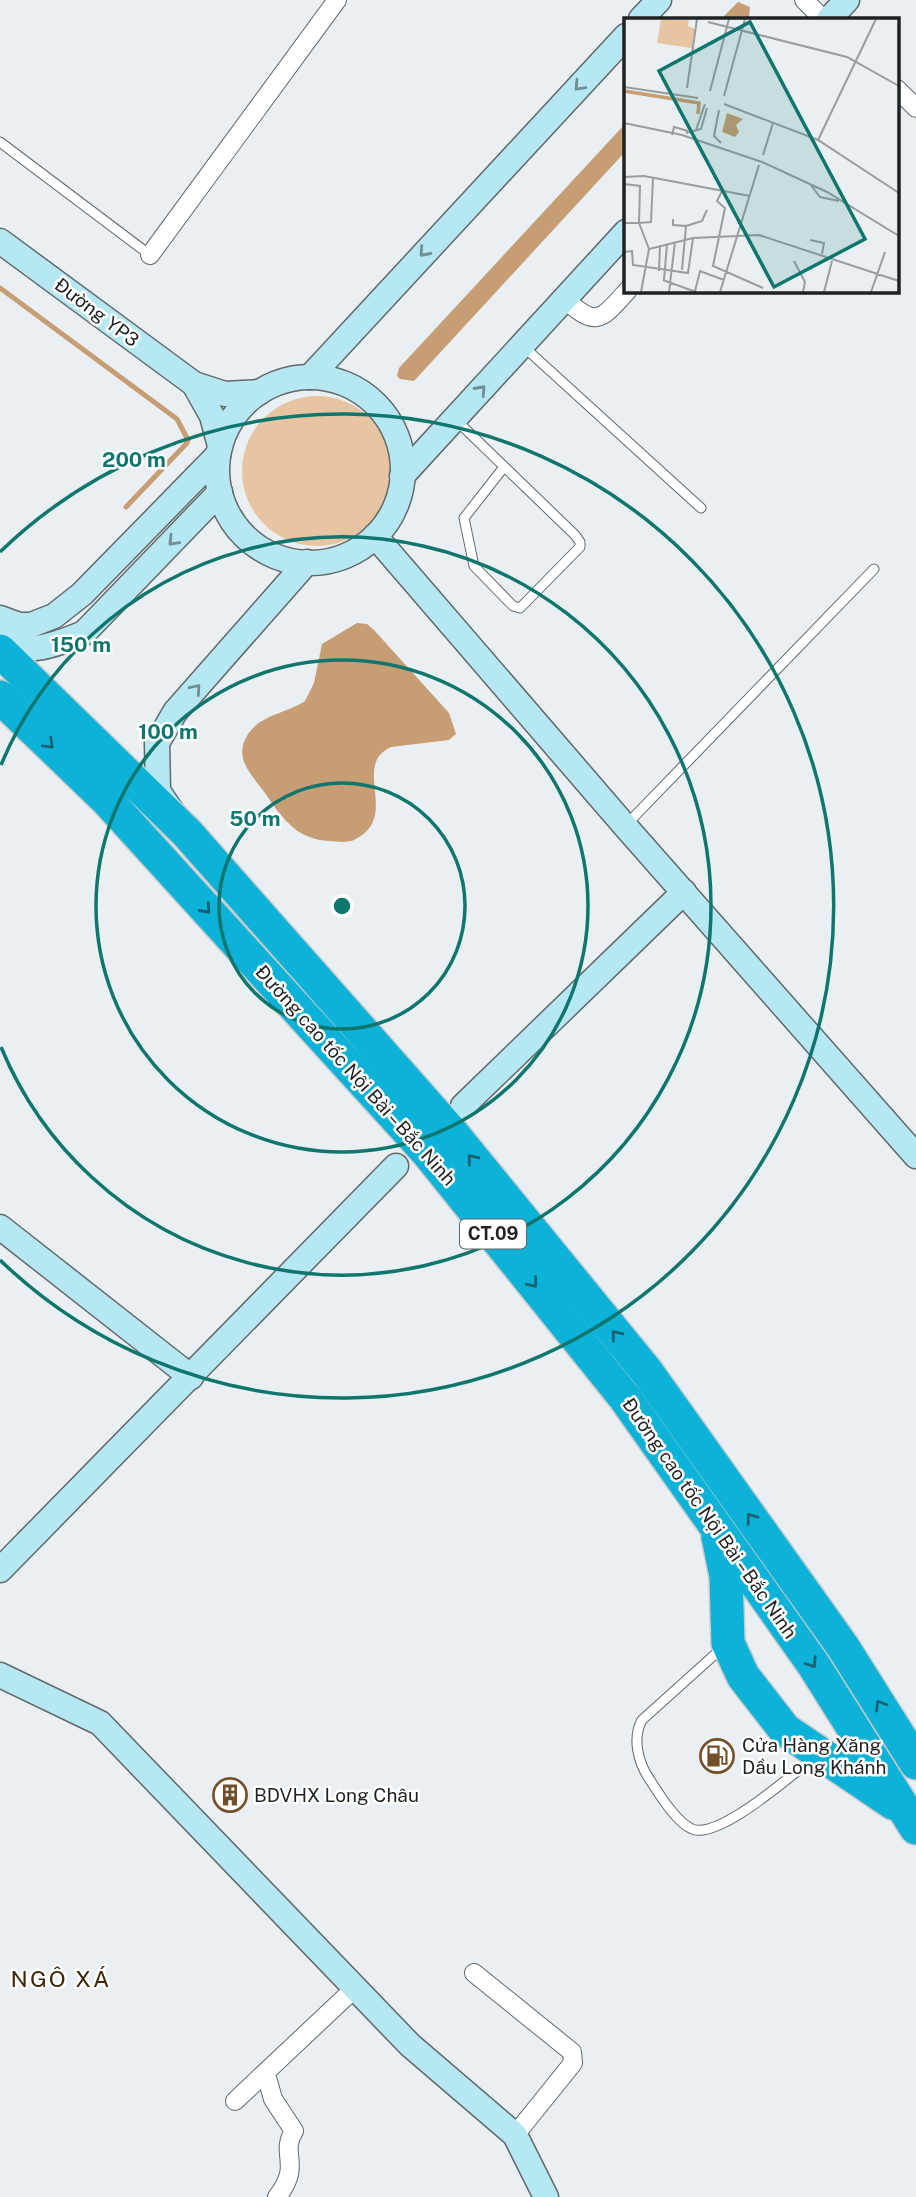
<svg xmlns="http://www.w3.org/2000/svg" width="916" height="2197" font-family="'Public Sans',sans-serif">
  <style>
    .green { fill: #e7c5a3 }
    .water { fill: #c79e73 }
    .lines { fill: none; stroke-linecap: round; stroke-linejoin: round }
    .stream { stroke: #c79e73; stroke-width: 5 }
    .lane-casing { stroke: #63686a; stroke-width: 11 }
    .street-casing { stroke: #63686a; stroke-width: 20 }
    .secondary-casing { stroke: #63686a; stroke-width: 27 }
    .highway-casing { stroke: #c9caca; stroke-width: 36 }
    .lane { stroke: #fff; stroke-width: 9 }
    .street { stroke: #fff; stroke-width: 18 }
    .secondary { stroke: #b6e8f3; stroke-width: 24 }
    .highway { stroke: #0cb2d8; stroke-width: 33 }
    .oneway { stroke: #728f95 }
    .oneway2 { stroke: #166374 }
    .ring { fill: none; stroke: #0f766e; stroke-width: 3.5 }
    .labels { text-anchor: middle; stroke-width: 5; stroke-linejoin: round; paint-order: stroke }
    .shield { fill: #fff; stroke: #626464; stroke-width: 2 }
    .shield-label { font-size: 18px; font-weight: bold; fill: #1f2222 }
    .street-label { font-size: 19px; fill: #1f2222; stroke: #fff }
    .poi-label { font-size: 19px; fill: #1f2222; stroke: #fff; text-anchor: start }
    .quarter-label { font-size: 23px; letter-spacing: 2px; fill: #402505; stroke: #fff }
    .inset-river { fill: none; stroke: #c79e73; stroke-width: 3.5 }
    .inset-road { fill: none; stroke: #989d9f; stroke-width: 2 }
    .view { fill: #0f766e; fill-opacity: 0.15; stroke: #0f766e; stroke-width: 3.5 }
    .inset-edge { fill: none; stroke: #1f2222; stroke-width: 3.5 }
    .centre { fill: #0f766e; stroke: #fff; stroke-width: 3.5 }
    .ring-label { font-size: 21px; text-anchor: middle; font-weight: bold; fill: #0f766e; stroke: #fff; stroke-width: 5; stroke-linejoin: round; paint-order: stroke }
  </style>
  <rect width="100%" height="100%" fill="#e9eff2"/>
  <circle class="green" cx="317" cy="471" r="75"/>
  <g class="water">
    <path d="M 738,2 L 750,7 L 749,19 L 721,19 Z"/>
    <path d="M 625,124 L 625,152 L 414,381 L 400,379 L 397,376 L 399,368 Z"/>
    <path d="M 357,623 L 367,624 L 374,630 L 449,713 L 456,734 L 449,740 L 391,747 C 351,765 400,816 356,839 C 348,843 339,842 330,841 C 297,840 282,818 265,793 C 253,776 233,759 247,736 C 260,714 286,714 305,701 L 314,683 L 322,644 Z"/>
  </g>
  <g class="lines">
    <path class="stream" d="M 0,288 L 177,419 L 188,440 L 187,443 L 126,507"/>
    <g class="lane-casing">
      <g id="lane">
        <path d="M 0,142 L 150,255"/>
        <path d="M 524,347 L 701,508"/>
        <path d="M 456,420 L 575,535 L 580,542 L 580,547 L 520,608 L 513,606 L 474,566 L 464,518 L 504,467"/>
        <path d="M 626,825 L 874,569"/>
        <path d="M 722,1648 L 642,1720 C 632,1738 638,1763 650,1780 C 659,1794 676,1822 692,1829 C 719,1840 791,1775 814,1758"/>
      </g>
    </g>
    <g class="street-casing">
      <g id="street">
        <path d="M 804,0 L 823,19"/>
        <path d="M 897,89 L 916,108"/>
        <path d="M 150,255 L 337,0"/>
        <path d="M 563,298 C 597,328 600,321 628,290"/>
        <path d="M 474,1973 L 572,2052 L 573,2063 L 515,2135"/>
        <path d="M 266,2074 L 273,2099 L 294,2131 C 279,2155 303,2164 277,2197"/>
        <path d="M 235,2101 L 355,1988"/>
      </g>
    </g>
    <g class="secondary-casing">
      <g id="secondary">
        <path d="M 641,19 L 659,0"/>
        <path d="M 829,19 L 847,0"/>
        <path d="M 0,241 L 194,384"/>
        <path d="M 310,377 L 626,36"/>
        <circle cx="310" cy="470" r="93"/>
        <path d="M 220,446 L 212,416 L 194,384 L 225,394 L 260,392"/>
        <path d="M 402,476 L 626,232"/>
        <path d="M 375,536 L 625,826 L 916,1156"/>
        <path d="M 0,618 L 19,625 L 31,625 L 54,616 L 82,594 L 218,455"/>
        <path d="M 0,640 C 25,658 60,643 84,633 L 220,492"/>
        <path d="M 171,810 L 158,791 L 157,743 L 175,712 L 307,562"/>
        <path d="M 463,1106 L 684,892"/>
        <path d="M 0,1227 L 191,1377"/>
        <path d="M 0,1570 L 396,1166"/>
        <path d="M 0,1675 L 100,1723 L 410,2045 L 515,2135 L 546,2197"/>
      </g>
    </g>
    <g class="highway-casing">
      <g id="highway">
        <path d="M 0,651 L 187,833 L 452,1133 L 647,1372 L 843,1647 L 916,1763"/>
        <path d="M 0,697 L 106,799 L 428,1153 L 625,1398 L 813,1664 L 916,1828"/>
        <path d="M 718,1537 L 726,1576 L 728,1643 L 743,1676 L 785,1730 L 893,1803"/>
      </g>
    </g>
    <use href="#lane" class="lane"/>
    <use href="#street" class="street"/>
    <use href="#secondary" class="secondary"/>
    <use href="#highway" class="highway"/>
  </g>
  <defs><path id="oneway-chevron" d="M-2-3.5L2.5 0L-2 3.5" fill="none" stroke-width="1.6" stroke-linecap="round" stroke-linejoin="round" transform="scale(1.75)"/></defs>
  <g class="oneway">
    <use href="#oneway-chevron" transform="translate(579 86) rotate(133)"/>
    <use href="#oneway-chevron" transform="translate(424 252) rotate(132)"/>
    <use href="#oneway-chevron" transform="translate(481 390) rotate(-48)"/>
    <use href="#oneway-chevron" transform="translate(173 541) rotate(134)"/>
    <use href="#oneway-chevron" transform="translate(196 689) rotate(-49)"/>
  </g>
  <g class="oneway2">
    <use href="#oneway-chevron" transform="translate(49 744) rotate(44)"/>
    <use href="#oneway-chevron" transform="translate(206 909) rotate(48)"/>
    <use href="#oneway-chevron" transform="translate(472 1159) rotate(-129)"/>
    <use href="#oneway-chevron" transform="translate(533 1283) rotate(51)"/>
    <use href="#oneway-chevron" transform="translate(616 1335) rotate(-129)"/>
    <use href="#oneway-chevron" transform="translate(751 1518) rotate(-126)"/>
    <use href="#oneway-chevron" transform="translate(812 1663) rotate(56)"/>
    <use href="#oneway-chevron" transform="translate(880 1705) rotate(-122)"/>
  </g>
  <g class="ring">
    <circle cx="342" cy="906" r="123"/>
    <circle cx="342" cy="906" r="246"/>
    <path d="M1 765A369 369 0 1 1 1 1047"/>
    <path d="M0 552A492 492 0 1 1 0 1260"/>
  </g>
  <defs>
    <g id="fuel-ring" transform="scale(1.75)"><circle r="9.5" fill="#fff" stroke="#734f29" stroke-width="1.5"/><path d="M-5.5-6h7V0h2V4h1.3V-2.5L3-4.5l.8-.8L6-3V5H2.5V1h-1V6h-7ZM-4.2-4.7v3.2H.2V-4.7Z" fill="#734f29"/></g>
    <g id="building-ring" transform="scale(1.75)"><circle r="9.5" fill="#fff" stroke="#734f29" stroke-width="1.5"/><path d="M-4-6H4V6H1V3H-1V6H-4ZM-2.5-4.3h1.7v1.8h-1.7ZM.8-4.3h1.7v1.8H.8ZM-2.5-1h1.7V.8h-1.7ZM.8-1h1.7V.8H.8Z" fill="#734f29"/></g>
  </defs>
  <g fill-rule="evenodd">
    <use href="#fuel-ring" x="717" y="1756"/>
    <use href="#building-ring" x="230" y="1795"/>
  </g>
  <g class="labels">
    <rect class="shield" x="460" y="1219.5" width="66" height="29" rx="5"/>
    <g class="shield-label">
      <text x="493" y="1240">CT.09</text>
    </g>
    <g class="street-label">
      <text transform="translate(97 312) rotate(37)" y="7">Đường YP3</text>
      <text transform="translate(356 1075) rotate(48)" y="7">Đường cao tốc Nội Bài – Bắc Ninh</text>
      <text transform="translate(710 1518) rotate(55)" y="7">Đường cao tốc Nội Bài – Bắc Ninh</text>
    </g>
    <g class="poi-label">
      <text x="742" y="1752">Cửa Hàng Xăng<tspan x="742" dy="22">Dầu Long Khánh</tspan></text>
      <text x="254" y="1802">BDVHX Long Châu</text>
    </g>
    <g class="quarter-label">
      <text x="61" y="1987">NGÔ XÁ</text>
    </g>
  </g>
  <g transform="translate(624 18)">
    <rect width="275" height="275" fill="#e9eff2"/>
    <path d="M 37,1 L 65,2 L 64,8 L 71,11 L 68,30 L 33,25 Z" fill="#e7c5a3"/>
    <path d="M 103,95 L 119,101 L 112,107 L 115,114 L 111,119 L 98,114 Z" fill="#c79e73"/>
    <path class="inset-river" d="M 0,73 L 75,85 L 74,96"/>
    <path class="inset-road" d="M 84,4 L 223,39 L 275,68M 0,69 L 74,80M 63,70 L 73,1M 86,73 L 105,1M 100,78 L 121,1M 100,86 L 194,122 L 275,175M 95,92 L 90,118 L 97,125M 0,105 L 58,117 L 138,144 L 203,174 L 275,218M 72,112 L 81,86M 62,115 L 77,111 L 83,90M 48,117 L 50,109 L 64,113M 194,122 L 252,1M 139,137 L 149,105M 0,159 L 20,158 L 126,178M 0,166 L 16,168 L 15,205 L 27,204 L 29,160M 187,167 L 196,179 L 215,183M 98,173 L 93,183 L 101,190 L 89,248 L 139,270M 49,201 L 49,207 L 62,208 L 58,252M 0,205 L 15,205 L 25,231M 62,208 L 78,203 L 83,192M 186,222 L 200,225 L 198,236M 0,234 L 8,233 L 9,247 L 64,255 L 69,220M 170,243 L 181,264 L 179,274M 35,253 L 36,227M 39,262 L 72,274M 40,262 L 43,226M 71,273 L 76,253 L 100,262M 17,274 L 25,231 L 69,220 L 135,217 L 275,263M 45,274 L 51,224M 96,274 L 135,147M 200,274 L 208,243M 247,274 L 261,234"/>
    <path class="view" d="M 126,4 L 241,221 L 150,269 L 35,53 Z"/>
    <rect width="275" height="275" class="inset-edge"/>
  </g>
  <circle cx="342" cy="906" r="10" class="centre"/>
  <g class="ring-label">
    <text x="134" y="467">200 m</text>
    <text x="81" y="652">150 m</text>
    <text x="168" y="739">100 m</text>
    <text x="255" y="826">50 m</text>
  </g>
</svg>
